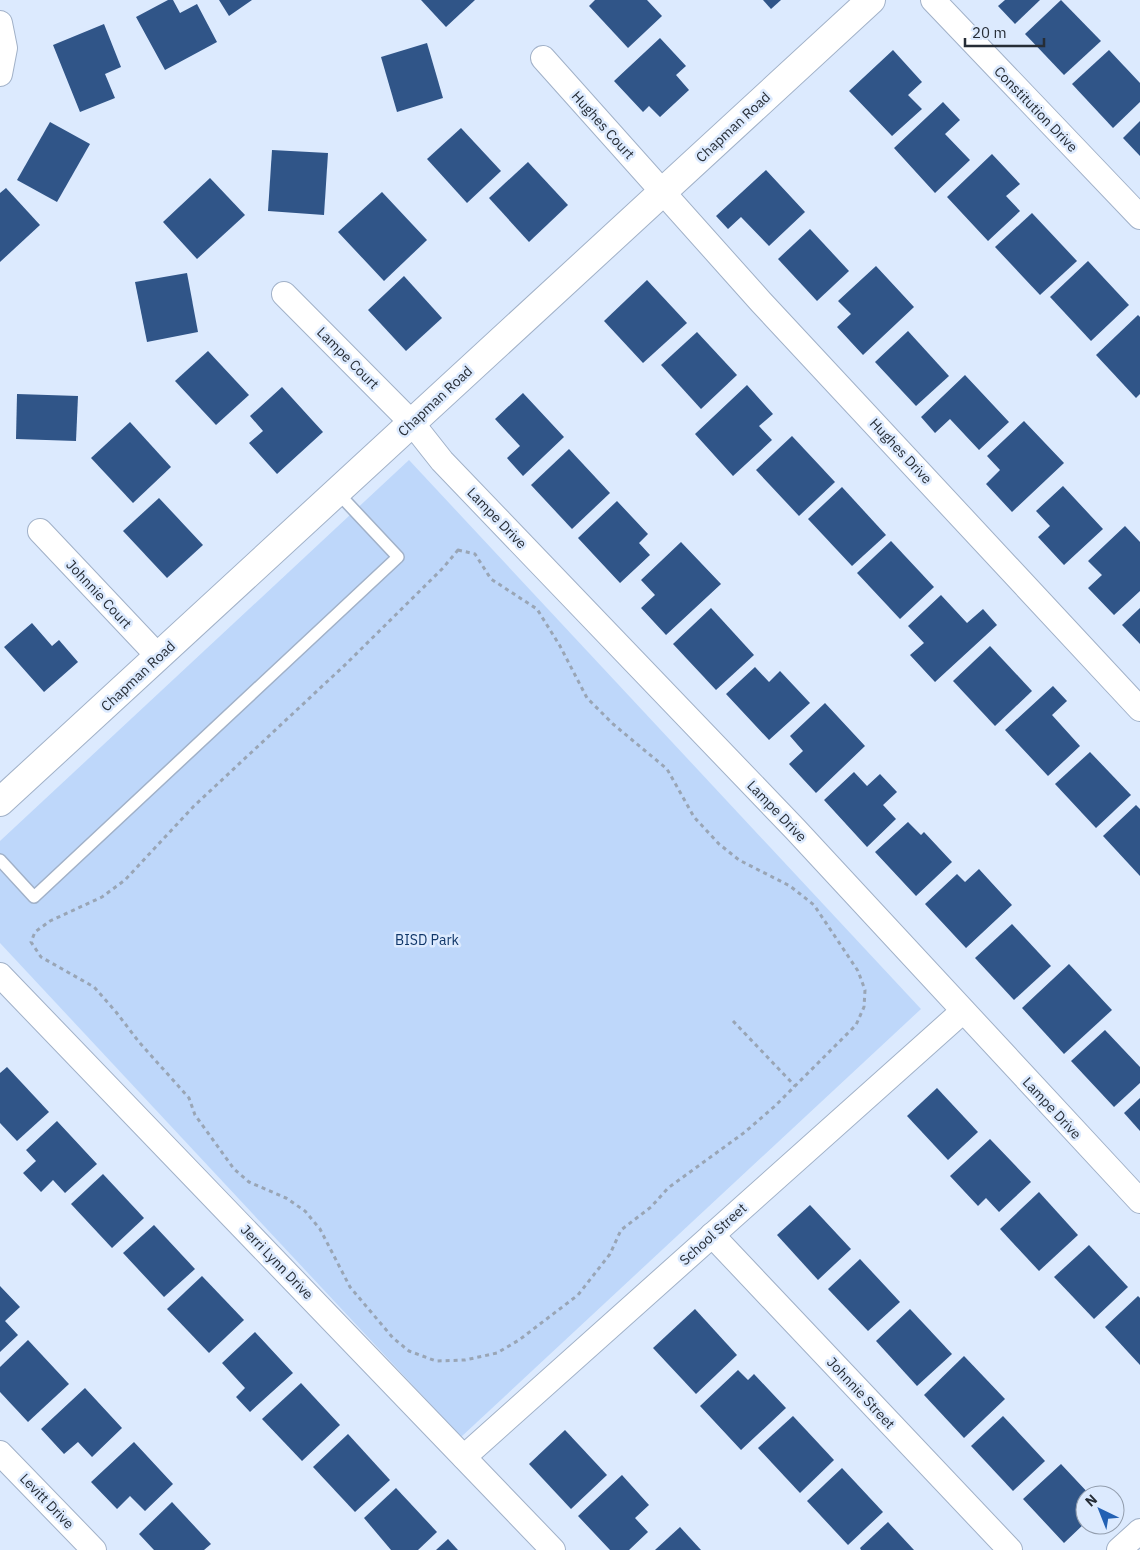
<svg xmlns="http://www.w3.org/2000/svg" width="1140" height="1550" font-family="'IBM Plex Sans',sans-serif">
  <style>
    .green { fill: #bed7fa }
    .building { fill: #305588 }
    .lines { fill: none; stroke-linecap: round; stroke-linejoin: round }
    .lane-casing { stroke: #a1b1c8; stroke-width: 14 }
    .street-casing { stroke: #a1b1c8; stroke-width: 26 }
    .secondary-casing { stroke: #a1b1c8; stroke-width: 30 }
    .path { stroke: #99a5b5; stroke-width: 3; stroke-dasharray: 4 4; stroke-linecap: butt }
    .lane { stroke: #fff; stroke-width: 11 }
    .street { stroke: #fff; stroke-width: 24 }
    .secondary { stroke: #fff; stroke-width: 28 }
    .labels { text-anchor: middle; stroke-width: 5; stroke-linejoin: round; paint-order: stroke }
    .street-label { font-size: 14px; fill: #262d36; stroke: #dceafe }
    .park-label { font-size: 14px; fill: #0f3669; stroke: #dceafe }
  </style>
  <rect width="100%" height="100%" fill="#dceafe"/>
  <path class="green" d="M 409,460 L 921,1009 L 461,1437 L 0,943 L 0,841 Z"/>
  <g class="building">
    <path d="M 168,0 L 173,0 L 180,13 L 197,4 L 217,42 L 165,70 L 136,17 Z"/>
    <path d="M 219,0 L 252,0 L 229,16 Z"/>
    <path d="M 421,0 L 475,0 L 446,27 Z"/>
    <path d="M 595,0 L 647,0 L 662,16 L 628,48 L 589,6 Z"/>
    <path d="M 763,0 L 781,0 L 771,9 Z"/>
    <path d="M 1005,0 L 1040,0 L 1015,24 L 998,6 Z"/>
    <path d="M 1061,0 L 1101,41 L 1064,75 L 1025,34 Z"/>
    <path d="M 104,24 L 121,67 L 105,74 L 115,98 L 80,112 L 53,45 Z"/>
    <path d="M 660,38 L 686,66 L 676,75 L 689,90 L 660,117 L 649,106 L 643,112 L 614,81 Z"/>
    <path d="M 427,43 L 443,98 L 397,112 L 381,57 Z"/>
    <path d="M 893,50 L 922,82 L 908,95 L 922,109 L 892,136 L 849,91 Z"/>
    <path d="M 1109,50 L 1140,83 L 1140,102 L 1113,128 L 1072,84 Z"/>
    <path d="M 943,102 L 960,120 L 945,134 L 970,160 L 935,193 L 894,148 Z"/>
    <path d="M 1140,121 L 1140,156 L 1123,138 Z"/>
    <path d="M 50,122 L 90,144 L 57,202 L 17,180 Z"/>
    <path d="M 461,128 L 501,171 L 467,203 L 427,159 Z"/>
    <path d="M 272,150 L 328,153 L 324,215 L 268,211 Z"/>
    <path d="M 992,154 L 1020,184 L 1006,196 L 1020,211 L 988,241 L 947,197 Z"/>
    <path d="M 528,162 L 568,205 L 529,242 L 489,198 Z"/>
    <path d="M 766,170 L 805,212 L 769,246 L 741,217 L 728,229 L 716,216 Z"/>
    <path d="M 210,178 L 245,215 L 197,259 L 163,222 Z"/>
    <path d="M 6,188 L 40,225 L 0,262 L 0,193 Z"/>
    <path d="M 382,192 L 427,240 L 384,281 L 338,232 Z"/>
    <path d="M 1032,213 L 1077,261 L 1040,295 L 995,247 Z"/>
    <path d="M 810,229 L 849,271 L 817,301 L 778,259 Z"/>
    <path d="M 1088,261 L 1129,305 L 1091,341 L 1050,297 Z"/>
    <path d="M 876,266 L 914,307 L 863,355 L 837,327 L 851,314 L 838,301 Z"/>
    <path d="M 187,273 L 198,332 L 147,342 L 135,282 Z"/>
    <path d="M 404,276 L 442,318 L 406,351 L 368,310 Z"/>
    <path d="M 647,280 L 687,323 L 643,363 L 604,321 Z"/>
    <path d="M 1138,315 L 1140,317 L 1140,394 L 1136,398 L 1096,355 Z"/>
    <path d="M 908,331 L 949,376 L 916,406 L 875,362 Z"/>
    <path d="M 697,332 L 737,375 L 701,409 L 661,365 Z"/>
    <path d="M 208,351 L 249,395 L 216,425 L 175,381 Z"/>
    <path d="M 965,375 L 1009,422 L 979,450 L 950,419 L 935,433 L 921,417 Z"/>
    <path d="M 747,385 L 773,414 L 759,426 L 772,440 L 733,476 L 695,434 Z"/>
    <path d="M 282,387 L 323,432 L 277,474 L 249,443 L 263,431 L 250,416 Z"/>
    <path d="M 523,393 L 564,437 L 523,476 L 507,458 L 520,446 L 495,419 Z"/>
    <path d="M 17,394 L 78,396 L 76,441 L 16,439 Z"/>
    <path d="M 1024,421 L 1064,463 L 1012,512 L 986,484 L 1000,470 L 987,456 Z"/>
    <path d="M 130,422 L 171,467 L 133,503 L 91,458 Z"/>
    <path d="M 792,436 L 835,482 L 799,516 L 756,470 Z"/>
    <path d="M 569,449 L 610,493 L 572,529 L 531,485 Z"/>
    <path d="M 1063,486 L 1103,529 L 1064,565 L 1038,537 L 1050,526 L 1036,511 Z"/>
    <path d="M 842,487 L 886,535 L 852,566 L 808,519 Z"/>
    <path d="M 159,498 L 203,545 L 167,578 L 123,531 Z"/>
    <path d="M 617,501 L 648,534 L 639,543 L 650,555 L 620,583 L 578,538 Z"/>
    <path d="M 1125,526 L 1140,542 L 1140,591 L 1114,615 L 1088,588 L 1102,575 L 1088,561 Z"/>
    <path d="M 891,541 L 934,587 L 900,619 L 857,573 Z"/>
    <path d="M 681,542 L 721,584 L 666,635 L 641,608 L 655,595 L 641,580 Z"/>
    <path d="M 941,595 L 967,623 L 983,609 L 997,625 L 935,682 L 910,655 L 924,643 L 908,626 Z"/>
    <path d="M 711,608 L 754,655 L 716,690 L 673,644 Z"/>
    <path d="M 1140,608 L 1140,644 L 1122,625 Z"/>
    <path d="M 32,623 L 52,646 L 59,640 L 78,662 L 44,692 L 4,647 Z"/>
    <path d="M 990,646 L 1032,691 L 995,726 L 953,681 Z"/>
    <path d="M 755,667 L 769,682 L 780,671 L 810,703 L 769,740 L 726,694 Z"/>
    <path d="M 1053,686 L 1067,701 L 1052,715 L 1080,746 L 1048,776 L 1005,730 Z"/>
    <path d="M 825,703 L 865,746 L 816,793 L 789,764 L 803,751 L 790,736 Z"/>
    <path d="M 1090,752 L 1131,795 L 1096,828 L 1055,784 Z"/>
    <path d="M 854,772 L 867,786 L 880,774 L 897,792 L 883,805 L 896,819 L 867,847 L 824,800 Z"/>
    <path d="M 1136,805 L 1140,809 L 1140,876 L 1103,836 Z"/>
    <path d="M 908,822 L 921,835 L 924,832 L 952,862 L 916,896 L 875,852 Z"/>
    <path d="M 979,869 L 1012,905 L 966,948 L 925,904 L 957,874 L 965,882 Z"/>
    <path d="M 1012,924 L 1051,966 L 1014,1000 L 975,958 Z"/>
    <path d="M 1069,964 L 1112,1010 L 1064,1054 L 1022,1008 Z"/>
    <path d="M 1105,1030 L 1140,1067 L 1140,1083 L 1114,1107 L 1071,1061 Z"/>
    <path d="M 7,1067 L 49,1112 L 17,1141 L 0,1123 L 0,1073 Z"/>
    <path d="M 937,1088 L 978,1132 L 948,1160 L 907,1116 Z"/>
    <path d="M 1140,1098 L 1140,1131 L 1124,1113 Z"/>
    <path d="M 57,1121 L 97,1164 L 65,1193 L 53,1180 L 41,1192 L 23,1173 L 36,1161 L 26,1150 Z"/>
    <path d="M 990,1139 L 1031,1182 L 999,1212 L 986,1198 L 978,1206 L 950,1176 Z"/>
    <path d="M 103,1174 L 144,1218 L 112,1248 L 71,1204 Z"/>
    <path d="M 1039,1192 L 1078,1235 L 1039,1271 L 1000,1229 Z"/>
    <path d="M 810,1205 L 851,1249 L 818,1280 L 777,1235 Z"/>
    <path d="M 154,1225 L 195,1269 L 164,1297 L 123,1253 Z"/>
    <path d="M 1089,1245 L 1128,1287 L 1094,1319 L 1054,1277 Z"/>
    <path d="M 860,1259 L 900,1302 L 868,1331 L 828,1289 Z"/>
    <path d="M 202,1276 L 244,1320 L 209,1353 L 167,1309 Z"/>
    <path d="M 0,1286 L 20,1307 L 5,1321 L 18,1335 L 0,1352 Z"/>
    <path d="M 1138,1296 L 1140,1298 L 1140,1365 L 1105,1327 Z"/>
    <path d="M 695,1309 L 737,1355 L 696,1394 L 653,1348 Z"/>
    <path d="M 910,1309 L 952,1354 L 917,1386 L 876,1341 Z"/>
    <path d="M 255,1332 L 293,1373 L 250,1412 L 236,1397 L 245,1388 L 222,1363 Z"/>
    <path d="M 28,1340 L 69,1384 L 28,1422 L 0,1392 L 0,1367 Z"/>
    <path d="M 964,1356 L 1005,1399 L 964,1438 L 924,1395 Z"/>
    <path d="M 738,1370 L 748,1380 L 754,1374 L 786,1408 L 741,1450 L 700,1406 Z"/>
    <path d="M 301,1383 L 340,1425 L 302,1461 L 262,1419 Z"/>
    <path d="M 85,1388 L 122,1428 L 92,1457 L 78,1442 L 64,1454 L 41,1429 Z"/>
    <path d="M 793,1416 L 834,1460 L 800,1493 L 758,1448 Z"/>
    <path d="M 1003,1416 L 1045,1461 L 1013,1491 L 971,1446 Z"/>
    <path d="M 565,1430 L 607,1475 L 571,1509 L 529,1464 Z"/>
    <path d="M 348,1434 L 390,1480 L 355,1512 L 313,1467 Z"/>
    <path d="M 134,1442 L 173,1484 L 145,1511 L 130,1496 L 117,1509 L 91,1482 Z"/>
    <path d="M 1061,1464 L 1090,1495 L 1085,1495 L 1085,1523 L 1064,1543 L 1023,1499 Z"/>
    <path d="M 842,1468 L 883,1512 L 848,1545 L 807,1501 Z"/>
    <path d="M 622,1475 L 649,1505 L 635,1518 L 648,1532 L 629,1550 L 610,1550 L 578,1516 Z"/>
    <path d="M 396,1488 L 437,1532 L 418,1550 L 391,1550 L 364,1518 Z"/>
    <path d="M 172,1502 L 211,1544 L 204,1550 L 154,1550 L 139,1534 Z"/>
    <path d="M 888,1522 L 914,1550 L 861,1550 L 860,1548 Z"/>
    <path d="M 680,1527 L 701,1550 L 655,1550 Z"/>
    <path d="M 448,1539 L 458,1550 L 436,1550 Z"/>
  </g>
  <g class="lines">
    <g class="lane-casing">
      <path id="lane" d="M 0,860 L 34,897 L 398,557 L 337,492"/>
    </g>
    <g class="street-casing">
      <g id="street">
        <path d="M 933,0 L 1140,217"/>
        <path d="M 0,23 L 5,48 L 0,74"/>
        <path d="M 543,58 L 761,302 L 1140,709"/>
        <path d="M 284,294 L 412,423 L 442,461 L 795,829 L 1140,1201"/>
        <path d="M 40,531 L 158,656"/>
        <path d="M 0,975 L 553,1550"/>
        <path d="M 712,1235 L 1010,1550"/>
        <path d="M 0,1453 L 94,1550"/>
        <path d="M 464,1457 L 963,1011"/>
        <path d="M 1119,1550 L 1140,1531"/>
      </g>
    </g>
    <g class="secondary-casing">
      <path id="secondary" d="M 0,802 L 871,0"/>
    </g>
    <g class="path">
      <path d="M 458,550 L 475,554 L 491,579 L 537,609 L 560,646 L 587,698 L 613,724 L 667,769 L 694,817 L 719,844 L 739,860 L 790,886 L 814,905 L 858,971 L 865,990 L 864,1007 L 856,1025 L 775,1106 L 745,1132 L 668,1188 L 651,1207 L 621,1230 L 610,1254 L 578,1295 L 519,1340 L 497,1353 L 465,1360 L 436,1361 L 409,1351 L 393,1338 L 350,1287 L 320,1229 L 305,1211 L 286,1198 L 249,1182 L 234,1169 L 195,1115 L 189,1098 L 139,1042 L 116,1012 L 94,987 L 41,957 L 31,942 L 35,932 L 50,921 L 102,897 L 125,880 L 194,806 L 347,663 L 443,568 Z"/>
      <path d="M 733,1021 L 795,1086"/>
    </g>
    <use href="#lane" class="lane"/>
    <use href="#street" class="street"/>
    <use href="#secondary" class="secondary"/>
  </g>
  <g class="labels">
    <g class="street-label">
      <text transform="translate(1036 109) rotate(46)" y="5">Constitution Drive</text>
      <text transform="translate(603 125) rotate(48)" y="5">Hughes Court</text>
      <text transform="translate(733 127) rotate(-43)" y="5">Chapman Road</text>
      <text transform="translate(348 358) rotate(45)" y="5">Lampe Court</text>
      <text transform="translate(435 401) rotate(-43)" y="5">Chapman Road</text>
      <text transform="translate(901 451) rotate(47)" y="5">Hughes Drive</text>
      <text transform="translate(497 518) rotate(46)" y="5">Lampe Drive</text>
      <text transform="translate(99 594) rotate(47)" y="5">Johnnie Court</text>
      <text transform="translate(138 676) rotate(-43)" y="5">Chapman Road</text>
      <text transform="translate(777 811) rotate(46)" y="5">Lampe Drive</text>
      <text transform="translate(1052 1108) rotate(47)" y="5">Lampe Drive</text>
      <text transform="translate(713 1234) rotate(-42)" y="5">School Street</text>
      <text transform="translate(277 1262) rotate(46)" y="5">Jerri Lynn Drive</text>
      <text transform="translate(861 1393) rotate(47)" y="5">Johnnie Street</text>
      <text transform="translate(47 1501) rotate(46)" y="5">Levitt Drive</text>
    </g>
    <g class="park-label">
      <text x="427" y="945">BISD Park</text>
    </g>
  </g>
  <g transform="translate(1100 1510) rotate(317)"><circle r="24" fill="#dceafe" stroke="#939eae"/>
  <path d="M0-4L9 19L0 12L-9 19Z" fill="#2361b3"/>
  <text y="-8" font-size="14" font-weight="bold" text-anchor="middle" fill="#262d36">N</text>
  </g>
  <path d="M965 38v8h79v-8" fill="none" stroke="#262d36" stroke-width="2.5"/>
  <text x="972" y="38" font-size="15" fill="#262d36" stroke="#dceafe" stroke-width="4" paint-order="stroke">20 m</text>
</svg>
